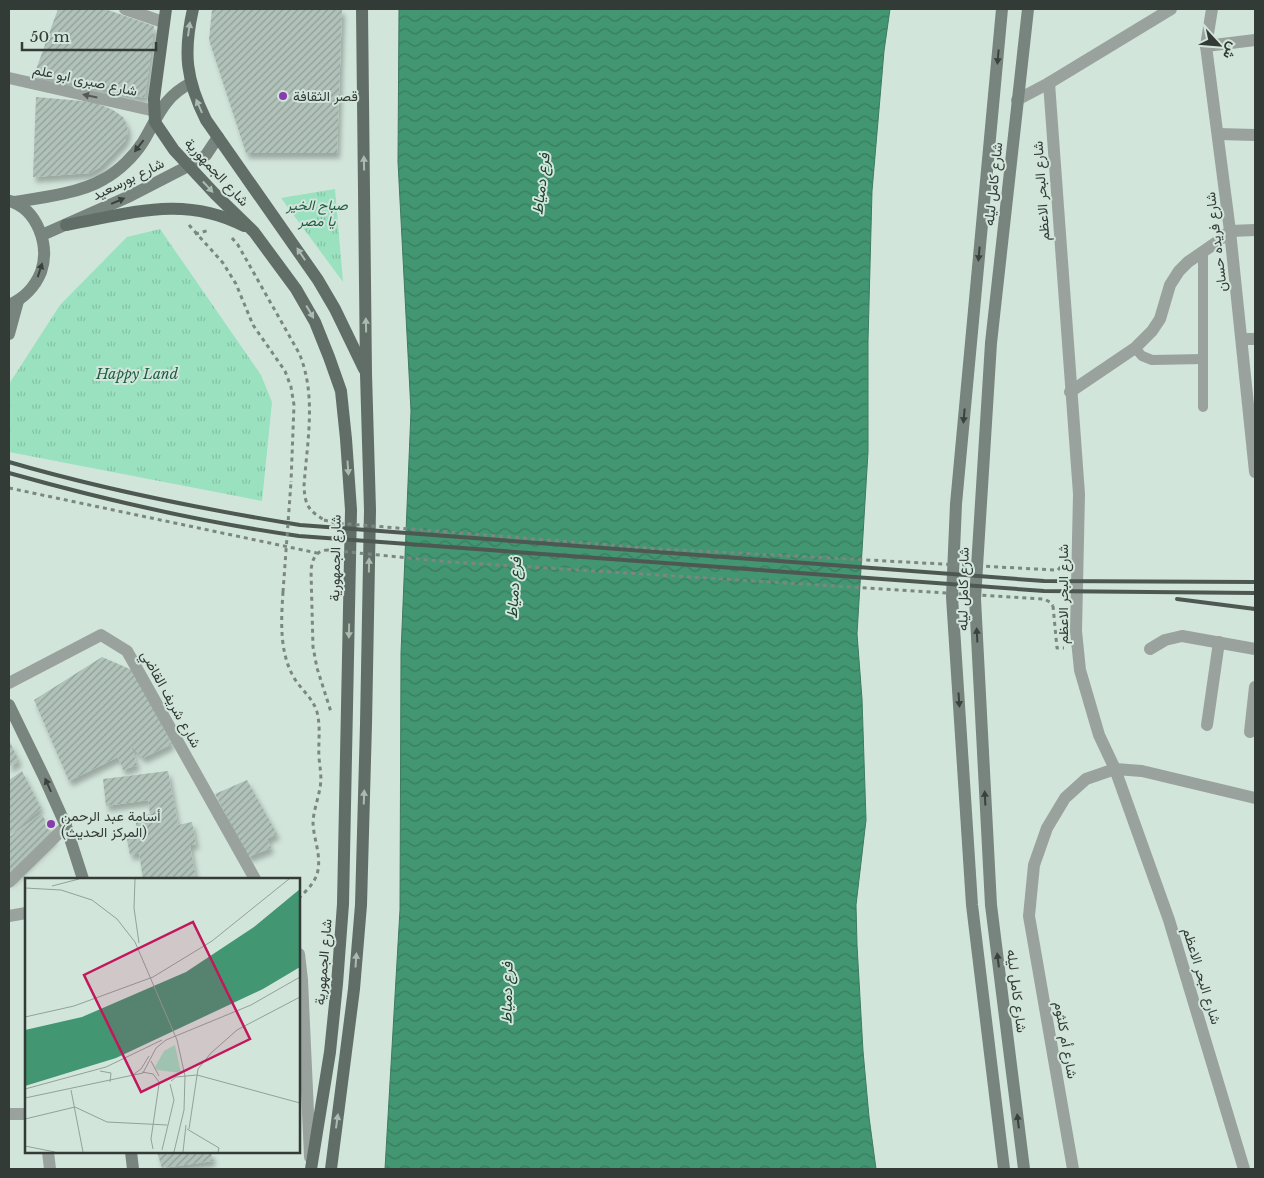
<svg xmlns="http://www.w3.org/2000/svg" width="1264" height="1178" font-family="'Libre Baskerville',Vazirmatn,serif">
  <style>
    .grass { fill: url(#grass-tufts) }
    .water { fill: url(#water-waves); stroke: #3e7b60 }
    .building { fill: url(#building-hatch); filter: url(#shadow) }
    .lines { fill: none; stroke-linecap: round; stroke-linejoin: round }
    .path { stroke: #7b8881; stroke-width: 3; stroke-dasharray: 4 4; stroke-linecap: butt }
    .lane { stroke: #9aa29e; stroke-width: 10 }
    .street { stroke: #9aa29e; stroke-width: 12 }
    .secondary { stroke: #78847e; stroke-width: 12 }
    .primary { stroke: #616e67; stroke-width: 12 }
    .rail { stroke: #4e5853; stroke-width: 4 }
    .path-bridge { stroke: #7b8881; stroke-width: 3; stroke-dasharray: 4 4; stroke-linecap: butt }
    .oneway { fill: #aabbb2 }
    .oneway2 { fill: #3a423e }
    .oneway3 { fill: #525a56 }
    .poi-dot { fill: #893cad; stroke: #d2e5db; stroke-width: 2 }
    .labels { text-anchor: middle; stroke-width: 4; stroke-linejoin: round; paint-order: stroke }
    .street-label { font-size: 14px; fill: #333b37; stroke: #d2e5db }
    .poi-label { font-size: 14px; fill: #333b37; stroke: #d2e5db; text-anchor: start }
    .park-label { font-size: 14px; font-style: italic; fill: #1e5d44; stroke: #d2e5db }
    .water-label { font-size: 15px; font-style: italic; fill: #1d4232; stroke: #d2e5db }
    .inset-road { fill: none; stroke: #92a199; stroke-width: 1 }
    .view { fill: #c2185b; fill-opacity: 0.15; stroke: #c2185b; stroke-width: 2.5 }
    .inset-edge { fill: none; stroke: #333b37; stroke-width: 2.5 }
  </style>
  <defs>
    <pattern id="grass-tufts" width="24" height="20" patternUnits="userSpaceOnUse" patternTransform="scale(1.25)"><rect width="24" height="20" fill="#99e1bf"/><path d="M3 7l-1-3M5 7V3M7 7l1-3M15 17l-1-3M17 17v-4M19 17l1-3" fill="none" stroke="#84c2a5"/></pattern>
    <pattern id="water-waves" width="16" height="10" patternUnits="userSpaceOnUse" patternTransform="scale(1.25)"><rect width="16" height="10" fill="#429672"/><path d="M0 5q4-4 8 0t8 0" fill="none" stroke="#387c5e"/></pattern>
    <pattern id="building-hatch" width="6" height="6" patternUnits="userSpaceOnUse" patternTransform="scale(1.25)"><rect width="6" height="6" fill="#b0c2b9"/><path d="M-1 1l2-2M0 6l6-6M5 7l2-2" fill="none" stroke="#909f97"/></pattern>
    <filter id="shadow"><feDropShadow dx="3" dy="5.5" stdDeviation="2.5" flood-color="#0004"/></filter>
  </defs>
  <rect width="100%" height="100%" fill="#d2e5db"/>
  <g class="grass">
    <path d="M 335,189 L 343,282 L 281,198 Z"/>
    <path d="M 160,229 L 261,375 L 272,402 L 262,501 L 9,452 L 9,384 L 60,305 L 127,237 Z"/>
  </g>
  <path class="water" d="M 399,9 L 890,9 L 884,51 L 872,191 L 868,341 L 868,452 L 857,634 L 862,699 L 866,820 L 856,905 L 857,945 L 863,1051 L 869,1117 L 876,1169 L 385,1169 L 400,910 L 401,653 L 411,411 L 398,162 Z"/>
  <g class="building">
    <path d="M 58,9 L 105,9 L 154,26 L 145,98 L 34,75 Z"/>
    <path d="M 212,9 L 342,9 L 337,153 L 246,153 L 209,40 Z"/>
    <path d="M 36,97 L 94,102 L 113,110 L 123,117 L 127,125 L 128,132 L 125,141 L 100,167 L 90,173 L 33,177 Z"/>
    <path d="M 102,657 L 132,670 L 172,744 L 143,758 L 131,746 L 137,765 L 123,770 L 118,757 L 69,781 L 34,700 Z"/>
    <path d="M 9,740 L 19,761 L 9,767 Z"/>
    <path d="M 22,771 L 41,808 L 9,836 L 9,780 Z"/>
    <path d="M 168,771 L 178,825 L 192,822 L 196,844 L 190,845 L 196,879 L 143,879 L 139,853 L 130,855 L 126,834 L 136,832 L 136,816 L 150,814 L 148,800 L 106,806 L 103,779 Z"/>
    <path d="M 247,780 L 277,834 L 267,839 L 271,848 L 248,857 L 215,794 Z"/>
    <path d="M 42,814 L 54,838 L 9,882 L 9,837 Z"/>
    <path d="M 157,1152 L 211,1152 L 213,1161 L 162,1168 Z"/>
  </g>
  <g class="lines">
    <g class="path">
      <path d="M 189,225 L 223,263 L 236,284 L 253,325 L 285,371 L 291,387 L 294,405 L 291,482"/>
      <path d="M 195,234 L 210,230"/>
      <path d="M 232,238 L 238,245 L 299,353 C 317,395 307,442 304,486 C 305,505 308,510 324,520"/>
      <path d="M 9,488 L 317,553"/>
      <path d="M 328,550 C 316,550 312,559 311,571 L 313,647 L 317,668 L 331,712"/>
      <path d="M 283,592 C 281,622 279,655 296,681 C 304,692 313,699 317,712 C 321,728 318,742 319,758 C 320,768 322,777 320,788 C 318,799 314,810 313,821 C 313,838 321,853 318,870 C 316,882 307,890 299,898"/>
      <path d="M 1053,606 L 1057,648 L 1064,648"/>
    </g>
    <g class="lane">
      <path d="M 1135,348 L 1142,356 L 1152,360 L 1203,359"/>
      <path d="M 1203,407 L 1203,252"/>
    </g>
    <g class="street">
      <path d="M 125,9 L 163,22"/>
      <path d="M 1212,9 L 1206,46 L 1230,231 L 1255,472"/>
      <path d="M 1206,46 L 1255,40"/>
      <path d="M 9,78 L 155,111"/>
      <path d="M 1049,83 L 1079,494 L 1076,631 L 1080,670 L 1099,735 L 1115,769 L 1169,920 L 1244,1169"/>
      <path d="M 1017,100 L 1049,83 L 1171,9"/>
      <path d="M 1218,134 L 1255,135"/>
      <path d="M 1242,339 L 1255,339"/>
      <path d="M 1070,392 L 1135,348 L 1152,331 L 1160,319 L 1170,285 L 1179,271 L 1188,262 L 1217,242 L 1230,231 L 1255,230"/>
      <path d="M 1150,649 L 1165,640 L 1182,636 L 1255,649"/>
      <path d="M 9,683 L 101,635 L 127,651 L 255,879"/>
      <path d="M 1207,725 L 1219,642"/>
      <path d="M 1250,732 L 1255,687"/>
      <path d="M 9,882 L 66,826"/>
      <path d="M 9,916 L 26,913"/>
      <path d="M 299,954 L 302,980 L 310,1157"/>
      <path d="M 9,1114 L 26,1114"/>
      <path d="M 48,1152 L 50,1169"/>
      <path d="M 1073,1169 L 1029,916 L 1034,865 L 1047,828 L 1065,798 L 1086,779 L 1115,769 L 1142,771 L 1255,798"/>
    </g>
    <g class="secondary">
      <path d="M 1002,9 L 956,504 L 952,597 L 972,905 L 1004,1169"/>
      <path d="M 14,202 C 41,198 81,193 104,179 C 119,171 134,156 143,142 C 158,117 163,97 191,83"/>
      <path d="M 42,235 L 130,196 L 198,161 L 206,155 L 218,137"/>
      <path d="M 9,305 C 23,299 35,287 41,272 C 50,246 38,210 10,201"/>
      <path d="M 9,334 L 18,301"/>
      <path d="M 9,705 L 45,779 L 66,826 L 83,879"/>
      <path d="M 131,1152 L 133,1169"/>
      <path d="M 1024,1169 L 991,905 L 975,599 L 991,343 L 1028,9"/>
    </g>
    <g class="primary">
      <path d="M 166,9 L 154,99 L 155,122 L 174,150 L 215,194 L 254,232 L 296,289 L 315,322 L 329,357 L 341,391 L 346,439 L 351,510 L 343,904 L 337,984 L 330,1052 L 311,1169"/>
      <path d="M 193,9 C 183,53 186,80 206,120 L 318,280 L 335,309 L 364,369"/>
      <path d="M 66,225 C 129,214 183,194 244,226"/>
      <path d="M 331,1169 L 354,989 L 361,905 L 366,724 L 370,510 L 366,374 L 362,9"/>
    </g>
    <g class="rail">
      <path d="M 9,462 C 105,490 201,509 300,525 L 1044,581 L 1255,582"/>
      <path d="M 9,473 C 105,500 200,522 299,536 L 1044,591 L 1255,593"/>
      <path d="M 1177,599 L 1255,609"/>
    </g>
    <g class="path-bridge">
      <path d="M 324,520 L 335,523 L 661,549 L 1055,570 L 1058,570 L 1062,565"/>
      <path d="M 328,550 L 450,562 L 1044,599 L 1050,602 L 1053,606"/>
      <path d="M 283,592 L 291,482"/>
    </g>
  </g>
  <defs><path id="oneway-solid" d="M-6-.8H1V-3.2L6.5 0L1 3.2V.8H-6Z" transform="scale(1.25)"/></defs>
  <g class="oneway">
    <use href="#oneway-solid" transform="translate(189 29) rotate(-82)"/>
    <use href="#oneway-solid" transform="translate(199 106) rotate(-114)"/>
    <use href="#oneway-solid" transform="translate(364 163) rotate(-91)"/>
    <use href="#oneway-solid" transform="translate(208 187) rotate(47)"/>
    <use href="#oneway-solid" transform="translate(301 254) rotate(-124)"/>
    <use href="#oneway-solid" transform="translate(310 312) rotate(60)"/>
    <use href="#oneway-solid" transform="translate(366 325) rotate(-91)"/>
    <use href="#oneway-solid" transform="translate(348 468) rotate(86)"/>
    <use href="#oneway-solid" transform="translate(369 565) rotate(-89)"/>
    <use href="#oneway-solid" transform="translate(349 631) rotate(91)"/>
    <use href="#oneway-solid" transform="translate(364 797) rotate(-88)"/>
    <use href="#oneway-solid" transform="translate(356 960) rotate(-86)"/>
    <use href="#oneway-solid" transform="translate(337 1121) rotate(-82)"/>
  </g>
  <g class="oneway2">
    <use href="#oneway-solid" transform="translate(998 57) rotate(95)"/>
    <use href="#oneway-solid" transform="translate(139 146) rotate(128)"/>
    <use href="#oneway-solid" transform="translate(118 201) rotate(-23)"/>
    <use href="#oneway-solid" transform="translate(979 254) rotate(95)"/>
    <use href="#oneway-solid" transform="translate(40 270) rotate(-72)"/>
    <use href="#oneway-solid" transform="translate(964 416) rotate(95)"/>
    <use href="#oneway-solid" transform="translate(977 635) rotate(-93)"/>
    <use href="#oneway-solid" transform="translate(959 700) rotate(86)"/>
    <use href="#oneway-solid" transform="translate(48 785) rotate(-114)"/>
    <use href="#oneway-solid" transform="translate(985 798) rotate(-93)"/>
    <use href="#oneway-solid" transform="translate(998 960) rotate(-97)"/>
    <use href="#oneway-solid" transform="translate(1018 1121) rotate(-97)"/>
  </g>
  <use class="oneway3" href="#oneway-solid" transform="translate(90 96) rotate(-168)"/>
  <g class="poi-dot">
    <circle cx="283" cy="96" r="5"/>
    <circle cx="51" cy="824" r="5"/>
  </g>
  <g class="labels">
    <g class="street-label">
      <text transform="translate(85 80) rotate(12)" y="5">شارع صبرى ابو علم</text>
      <text transform="translate(217 172) rotate(47)" y="5">شارع الجمهورية</text>
      <text transform="translate(128 179) rotate(-26)" y="5">شارع بورسعيد</text>
      <text transform="translate(993 184) rotate(-84)" y="5">شارع كامل ليله</text>
      <text transform="translate(1041 191) rotate(-94)" y="5">شارع البحر الاعظم</text>
      <text transform="translate(1216 242) rotate(-97)" y="5">شارع فريده حسان</text>
      <text transform="translate(335 558) rotate(-89)" y="5">شارع الجمهورية</text>
      <text transform="translate(963 589) rotate(-89)" y="5">شارع كامل ليله</text>
      <text transform="translate(1063 594) rotate(-90)" y="5">شارع البحر الاعظم</text>
      <text transform="translate(171 699) rotate(61)" y="5">شارع شريف القاضي</text>
      <text transform="translate(323 962) rotate(-85)" y="5">شارع الجمهورية</text>
      <text transform="translate(1202 976) rotate(73)" y="5">شارع البحر الاعظم</text>
      <text transform="translate(1017 991) rotate(83)" y="5">شارع كامل ليله</text>
      <text transform="translate(1066 1040) rotate(80)" y="5">شارع أم كلثوم</text>
    </g>
    <g class="poi-label">
      <text x="293" y="101">قصر الثقافة</text>
      <text x="61" y="821">أسامة عبد الرحمن<tspan x="61" dy="16">(المركز الحديث)</tspan></text>
    </g>
    <g class="park-label">
      <text x="317" y="210">صباح الخير<tspan x="317" dy="16">يا مصر</tspan></text>
      <text x="137" y="379">Happy Land</text>
    </g>
    <g class="water-label">
      <text transform="translate(541 184) rotate(-83)" y="5">فرع دمياط</text>
      <text transform="translate(514 588) rotate(-86)" y="5">فرع دمياط</text>
      <text transform="translate(507 993) rotate(-89)" y="5">فرع دمياط</text>
    </g>
  </g>
  <g transform="translate(25 878)">
    <rect width="275" height="275" fill="#d2e5db"/>
    <path d="M 150,167 L 156,195 L 132,192 L 130,189 L 139,173 Z" fill="#99e1bf"/>
    <path d="M 275,11 L 275,89 L 238,111 L 91,180 L 0,208 L 0,152 L 57,139 L 161,94 L 229,49 Z" fill="#429672"/>
    <path class="inset-road" d="M 110,1 L 109,30 L 114,65M 27,8 L 54,1M 0,10 L 36,12 L 67,22 L 92,41 L 110,64 L 152,162 L 160,198 L 159,232 L 149,274M 0,139 L 49,128 L 128,99 L 187,63 L 264,1M 126,183 L 134,198M 75,193 L 86,195 L 85,204M 117,194 L 128,196 L 134,204M 109,196 L 116,191 L 124,178M 146,203 L 151,199 L 172,197 L 275,225M 0,211 L 81,189 L 137,162M 46,212 L 58,274M 0,220 L 118,195 L 131,170 L 141,162 L 226,127 L 275,99M 0,241 L 50,229 L 82,244 L 142,247M 162,251 L 194,270 L 193,274M 164,251 L 173,191 L 186,175 L 212,152 L 275,119M 0,268 L 30,274M 128,271 L 126,261 L 134,206M 137,272 L 149,222 L 145,206M 158,274 L 161,247"/>
    <path class="view" d="M 168,44 L 225,161 L 116,214 L 59,97 Z"/>
    <rect width="275" height="275" class="inset-edge"/>
  </g>
  <rect width="1264" height="1178" fill="none" stroke="#333b37" stroke-width="20"/>
  <g transform="translate(1219 45) rotate(116)" stroke="#d2e5db" stroke-width="4" paint-order="stroke">
  <path d="M0-4L9 19L0 12L-9 19Z" fill="#333b37"/>
  <text y="-8" font-size="14" font-weight="bold" text-anchor="middle" fill="#333b37">ش</text>
  </g>
  <path d="M22 42v8h134v-8" fill="none" stroke="#333b37" stroke-width="2.5"/>
  <text x="30" y="42" font-size="15" fill="#333b37" stroke="#d2e5db" stroke-width="4" paint-order="stroke">50 m</text>
</svg>
